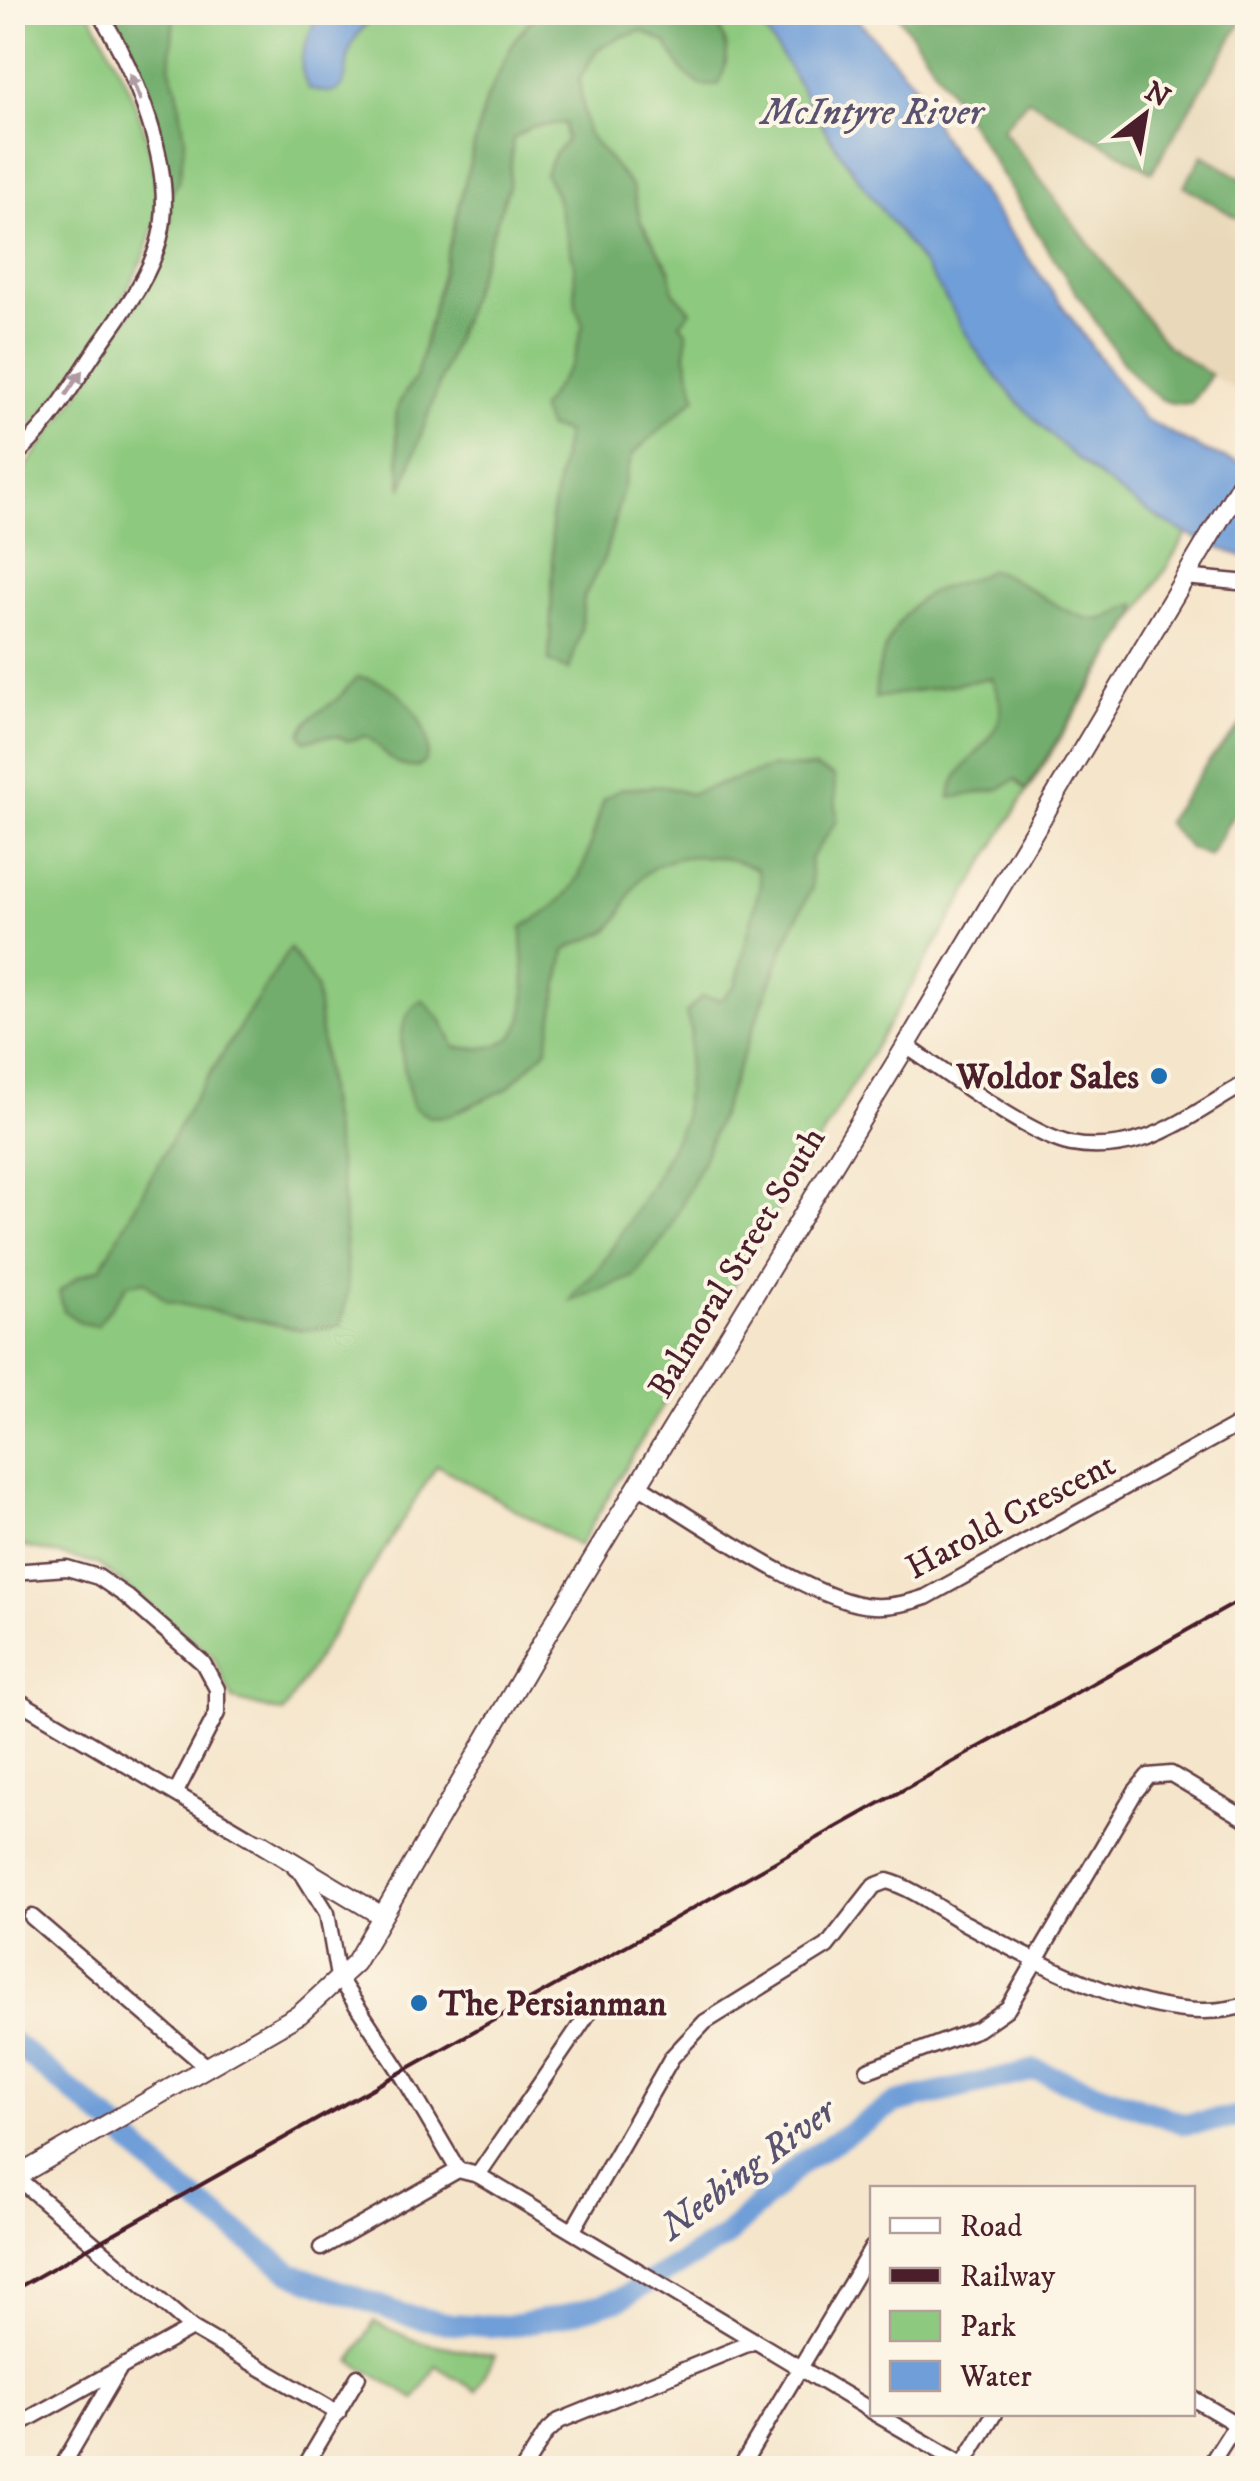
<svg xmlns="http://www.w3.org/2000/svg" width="1260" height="2481" font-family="'IM FELL DW Pica',serif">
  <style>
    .built { fill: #e9d9ba }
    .green { fill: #8dc97e; stroke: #6c7454; stroke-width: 2.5 }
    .forest { fill: #72ad6d; stroke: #5e664c; stroke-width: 2.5 }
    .water { fill: #709ed8; stroke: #5d5e82; stroke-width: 2.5 }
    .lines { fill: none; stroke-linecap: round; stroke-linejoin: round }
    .river { stroke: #709ed8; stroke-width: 22 }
    .minor-casing { stroke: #643d43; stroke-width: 19 }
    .major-casing { stroke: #643d43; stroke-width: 22 }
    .minor { stroke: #fff; stroke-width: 14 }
    .major { stroke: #fff; stroke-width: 18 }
    .rail { stroke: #4a1f2b; stroke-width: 4 }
    .oneway { fill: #ae9aa0 }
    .poi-dot { fill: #1f6fb2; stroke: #fcf5e5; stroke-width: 4 }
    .labels { text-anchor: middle; stroke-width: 8; stroke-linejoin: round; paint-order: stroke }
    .poi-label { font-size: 35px; font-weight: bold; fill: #4a1f2b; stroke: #fcf5e5; text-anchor: end }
    .street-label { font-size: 35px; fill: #4a1f2b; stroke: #fcf5e5 }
    .water-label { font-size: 38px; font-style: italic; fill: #595270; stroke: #fcf5e5 }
  </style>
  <rect width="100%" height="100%" fill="#fcf5e5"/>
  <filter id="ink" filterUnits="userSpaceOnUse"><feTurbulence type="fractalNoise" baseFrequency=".01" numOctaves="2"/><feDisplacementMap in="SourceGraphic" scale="20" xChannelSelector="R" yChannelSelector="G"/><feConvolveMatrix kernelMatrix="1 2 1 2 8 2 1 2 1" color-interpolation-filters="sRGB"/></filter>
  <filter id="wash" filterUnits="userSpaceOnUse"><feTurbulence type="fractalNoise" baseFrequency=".0048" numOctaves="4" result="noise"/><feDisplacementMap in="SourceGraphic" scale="40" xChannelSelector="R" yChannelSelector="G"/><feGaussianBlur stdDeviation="2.25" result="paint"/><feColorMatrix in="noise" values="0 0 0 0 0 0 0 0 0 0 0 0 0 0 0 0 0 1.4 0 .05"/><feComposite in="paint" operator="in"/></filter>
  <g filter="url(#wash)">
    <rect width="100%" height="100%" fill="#f5e5cb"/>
    <path class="built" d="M 1247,13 L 1247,397 L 1183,358 L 1166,345 L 1002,130 L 1028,98 L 1210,73 Z"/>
    <g class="green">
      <path d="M 13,12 L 90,13 C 123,71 161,145 156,214 C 151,269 76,374 39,418 C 31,427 21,435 13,445 Z"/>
      <path d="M 751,12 L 781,51 L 828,135 L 936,282 L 986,364 L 1032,415 L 1079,460 L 1187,534 L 1021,801 L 579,1546 L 437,1465 L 283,1713 L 233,1700 L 213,1656 L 98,1564 L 13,1544 L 12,486 L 72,404 L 135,306 L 160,261 L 171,221 L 160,126 L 123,34 L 109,13 Z"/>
      <path d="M 374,2322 L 416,2341 L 495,2356 L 476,2391 L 436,2366 L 415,2399 L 351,2361 Z"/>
    </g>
    <g class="forest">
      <path d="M 537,12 L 709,13 C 729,41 732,53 719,84 L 702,86 L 683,72 L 666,43 L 642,31 L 618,38 L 596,51 L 579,80 L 587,133 L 632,187 L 641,222 L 670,270 L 673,291 L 691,311 L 680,323 L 687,332 L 686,356 L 696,397 L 632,455 L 605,556 L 584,597 L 581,631 L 569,670 L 549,661 L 553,567 L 551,519 L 566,432 L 548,428 L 540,409 L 573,362 L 583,325 L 576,306 L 574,263 L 555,193 L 545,174 L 555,153 L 566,141 L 565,123 L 531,127 L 513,139 L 509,186 L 402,489 C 401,470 392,420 398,406 C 402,396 410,386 416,377 L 485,102 L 515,39 Z"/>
      <path d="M 109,13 L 174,13 L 170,69 L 177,88 L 185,139 L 179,182 L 170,195 C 158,127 148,72 109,13 Z"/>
      <path d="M 896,13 L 1247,13 L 1152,172 L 1028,99 L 1002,129 L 1166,345 L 1211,375 L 1191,403 C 1178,405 1165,403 1155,395 C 1125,373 1105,334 1084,304 C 1018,209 965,106 896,13 Z"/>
      <path d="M 1203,155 L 1247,182 L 1247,224 L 1184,186 Z"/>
      <path d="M 990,570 C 1022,577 1076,629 1107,618 C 1117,614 1125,607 1136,604 L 1137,613 L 1026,790 L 1016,779 L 999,789 L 950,798 C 952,762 999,747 1001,709 C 1001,699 995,687 991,678 L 875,698 C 876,660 896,610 932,592 C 950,583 971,581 990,570 Z"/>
      <path d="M 357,677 C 426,682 451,783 402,765 C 385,759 380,744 366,736 L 347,741 C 333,732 320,737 305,741 L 301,734 C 308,716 318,713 332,703 C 342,697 348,685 357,677 Z"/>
      <path d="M 1244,722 L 1248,724 L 1247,792 L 1209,856 L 1189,848 L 1166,822 L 1208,762 Z"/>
      <path d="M 772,767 L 815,768 L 834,776 L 837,821 L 810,859 L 812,888 L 789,934 L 703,1160 L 667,1234 L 633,1277 L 571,1301 L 577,1290 L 600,1267 L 654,1181 L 683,1122 L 691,1030 L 686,1013 L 702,996 L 721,1000 L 736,984 L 760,884 L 757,869 C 722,853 669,848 640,879 C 626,894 624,918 607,931 C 595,940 579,940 565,951 L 547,1049 L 507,1089 L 448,1116 L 429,1117 L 413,1107 C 405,1075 387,1019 423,1000 L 442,1021 L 455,1047 C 549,1059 521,987 522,927 C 587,894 583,863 604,799 L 620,789 L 663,786 L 690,794 Z"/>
      <path d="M 290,948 L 316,987 L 329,1108 L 342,1185 L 348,1291 L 341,1326 L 302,1330 L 166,1301 L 145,1281 L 128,1284 L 97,1326 L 81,1323 L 64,1311 L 59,1292 L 77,1277 L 101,1268 L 191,1104 Z"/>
    </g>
    <g class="water">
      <path d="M 316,13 L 376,13 C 367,23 356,34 351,47 C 341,76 355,101 309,89 C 291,54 310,47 316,13 Z"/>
      <path d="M 751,13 L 852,13 L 915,85 L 943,139 L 1143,418 L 1205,451 L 1247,466 L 1247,557 C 1151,532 1049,443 987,366 C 967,340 954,309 935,282 C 901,232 860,186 828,134 C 801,91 784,54 751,13 Z"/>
    </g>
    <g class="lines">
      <path class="river" d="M 12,2042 L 113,2125 L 171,2181 L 291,2273 L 405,2315 L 452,2324 L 506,2327 L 562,2316 L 620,2299 L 724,2238 L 801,2163 L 896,2103 L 1035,2070 L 1185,2124 L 1248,2116"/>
    </g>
  </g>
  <g filter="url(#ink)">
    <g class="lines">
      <g class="minor-casing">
        <g id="minor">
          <path d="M 12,458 C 46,431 68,392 92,356 C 116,320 150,280 160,237 C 177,169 134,69 99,12"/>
          <path d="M 1184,577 L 1248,583"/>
          <path d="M 906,1046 C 947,1073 1026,1134 1071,1144 C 1097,1149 1121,1146 1146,1138 C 1181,1126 1215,1100 1248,1082"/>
          <path d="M 638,1485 C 692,1517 814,1604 873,1606 C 891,1607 909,1603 926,1597 L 1248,1419"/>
          <path d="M 12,1572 L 67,1568 L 98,1577 L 126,1596 L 203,1663 L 217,1689 L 217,1713 L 176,1792"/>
          <path d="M 12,1697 L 269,1849"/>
          <path d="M 295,1868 L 302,1873 L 327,1913 L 338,1977 L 401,2073 L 458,2170 L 478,2175 L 872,2411"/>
          <path d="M 32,1917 L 207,2067"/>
          <path d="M 868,2070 L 978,2029 L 1008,2008 L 1135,1792 L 1148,1776 L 1171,1774 L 1248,1820"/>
          <path d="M 478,2175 L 592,2008"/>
          <path d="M 16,2177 L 192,2328 L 338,2413"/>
          <path d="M 573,2230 L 672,2057 L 705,2022 L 827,1946 L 874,1886 L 887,1881 C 913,1888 938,1908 961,1921 C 1034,1961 1163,2034 1248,2004"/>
          <path d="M 321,2248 L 458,2170"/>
          <path d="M 1192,2398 L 1236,2424"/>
          <path d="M 876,2414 L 969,2468"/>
          <path d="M 12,2428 L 192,2328"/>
          <path d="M 61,2468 L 118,2371"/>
          <path d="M 304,2468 L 358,2377"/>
          <path d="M 524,2468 L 546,2433 L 559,2421 L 755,2341"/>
          <path d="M 740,2468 L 872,2248"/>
          <path d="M 961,2468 L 994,2414"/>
          <path d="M 1208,2468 L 1248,2405"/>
        </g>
      </g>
      <g class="major-casing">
        <g id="major">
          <path d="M 261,1843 L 382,1916"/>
          <path d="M 12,2179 L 300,2014 L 355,1963 L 549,1631 L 906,1046 L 1248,472"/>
        </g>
      </g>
      <use href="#minor" class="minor"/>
      <use href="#major" class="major"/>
      <path class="rail" d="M 12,2291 L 1248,1596"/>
    </g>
    <defs><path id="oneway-solid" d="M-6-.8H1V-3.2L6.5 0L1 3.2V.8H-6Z" transform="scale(2.5)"/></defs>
    <g class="oneway">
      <use href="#oneway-solid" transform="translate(135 87) rotate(-112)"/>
      <use href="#oneway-solid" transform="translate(74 383) rotate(-56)"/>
    </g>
  </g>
  <g class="poi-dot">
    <circle cx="1159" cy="1076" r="10"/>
    <circle cx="419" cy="2003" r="10"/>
  </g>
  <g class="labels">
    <g class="poi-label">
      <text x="1139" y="1088">Woldor Sales</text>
      <text x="439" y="2015" text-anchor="start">The Persianman</text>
    </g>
    <g class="street-label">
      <text transform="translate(736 1262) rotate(-59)" y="12">Balmoral Street South</text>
      <text transform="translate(1010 1515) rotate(-28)" y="12">Harold Crescent</text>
    </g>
    <g class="water-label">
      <text x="872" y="124">McIntyre River</text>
      <text transform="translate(747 2168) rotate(-37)" y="13">Neebing River</text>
    </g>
  </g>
  <rect width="1260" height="2481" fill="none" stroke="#fcf5e5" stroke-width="50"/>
  <rect x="870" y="2186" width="325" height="230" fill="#fcf5e5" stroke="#b59f9b" stroke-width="2.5"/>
  <rect x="890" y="2218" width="50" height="15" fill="#ffffff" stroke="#b59f9b" stroke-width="2.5"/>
  <text x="960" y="2236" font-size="30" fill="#4a1f2b">Road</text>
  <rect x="890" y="2268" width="50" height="15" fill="#4a1f2b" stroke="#b59f9b" stroke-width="2.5"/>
  <text x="960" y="2286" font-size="30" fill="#4a1f2b">Railway</text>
  <rect x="890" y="2311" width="50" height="30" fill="#8dc97e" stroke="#b59f9b" stroke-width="2.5"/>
  <text x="960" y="2336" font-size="30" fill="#4a1f2b">Park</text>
  <rect x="890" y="2361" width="50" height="30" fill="#709ed8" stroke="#b59f9b" stroke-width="2.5"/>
  <text x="960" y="2386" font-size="30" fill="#4a1f2b">Water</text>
  <g transform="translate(1145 115) rotate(31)" stroke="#fcf5e5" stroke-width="8" paint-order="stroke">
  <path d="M0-8L18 38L0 25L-18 38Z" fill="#4a1f2b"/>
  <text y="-15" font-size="28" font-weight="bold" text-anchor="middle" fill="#4a1f2b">N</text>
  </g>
</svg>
